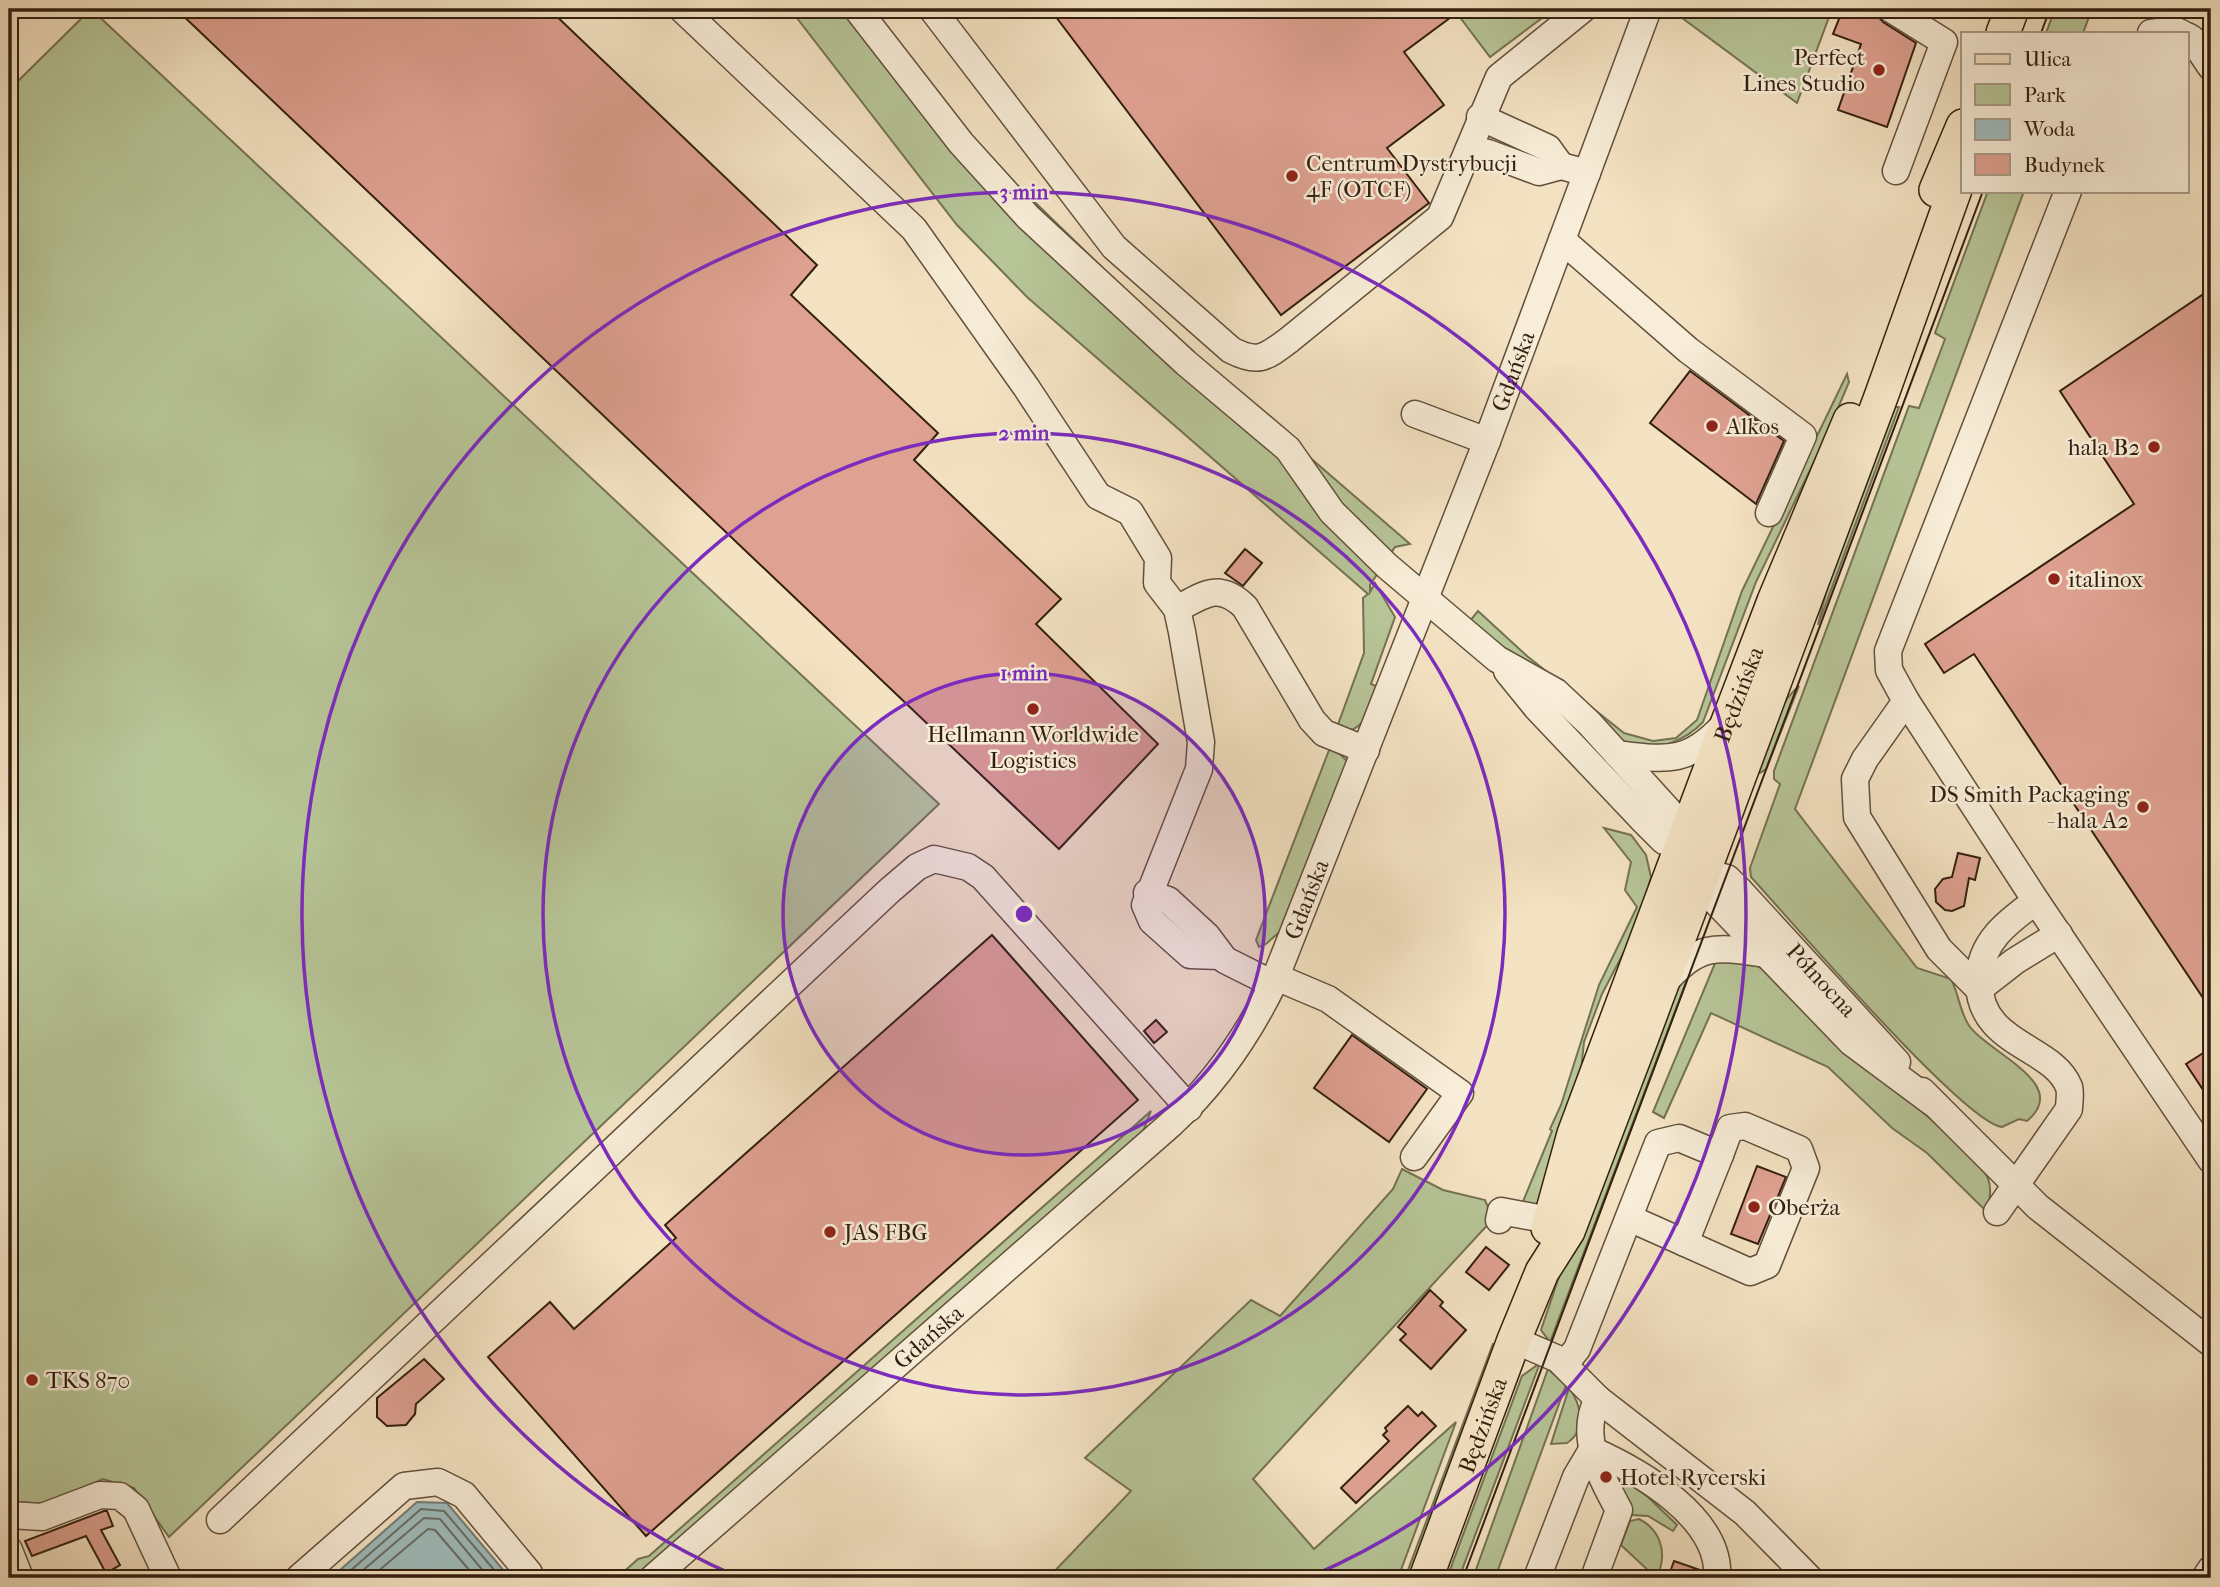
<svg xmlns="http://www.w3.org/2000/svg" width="2220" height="1587" font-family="'IM FELL French Canon',serif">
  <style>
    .green { fill: #b7c597; stroke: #747253; stroke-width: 2 }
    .water { fill: #9fbcbc; stroke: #737d77; stroke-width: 2 }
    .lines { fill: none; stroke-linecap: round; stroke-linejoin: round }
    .shore { stroke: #686e66; stroke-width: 2 }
    .building { fill: #dfa191; stroke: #321f0f; stroke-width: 2 }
    .minor-casing { stroke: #62503c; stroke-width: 29 }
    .major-casing { stroke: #321f0f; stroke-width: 36 }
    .minor { stroke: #f8edd8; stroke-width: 26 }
    .major { stroke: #f4e3c3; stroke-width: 33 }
    .tram { stroke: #321f0f; stroke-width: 2 }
    .ring { fill: none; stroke: #7b2cbf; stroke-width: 3.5 }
    .poi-dot { fill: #8f2418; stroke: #f8edd8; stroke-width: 2.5 }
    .labels { text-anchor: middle; stroke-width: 5; stroke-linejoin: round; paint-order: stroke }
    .poi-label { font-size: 23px; fill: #321f0f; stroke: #f8edd8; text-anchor: start }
    .street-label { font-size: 23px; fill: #321f0f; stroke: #f8edd8 }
    .centre { fill: #7b2cbf; stroke: #f8edd8; stroke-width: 3.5 }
    .ring-label { font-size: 21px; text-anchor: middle; font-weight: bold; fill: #7b2cbf; stroke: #f8edd8; stroke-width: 5; stroke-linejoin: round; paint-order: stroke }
  </style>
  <rect width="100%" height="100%" fill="#f4e3c3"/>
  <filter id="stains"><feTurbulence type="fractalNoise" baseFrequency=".00286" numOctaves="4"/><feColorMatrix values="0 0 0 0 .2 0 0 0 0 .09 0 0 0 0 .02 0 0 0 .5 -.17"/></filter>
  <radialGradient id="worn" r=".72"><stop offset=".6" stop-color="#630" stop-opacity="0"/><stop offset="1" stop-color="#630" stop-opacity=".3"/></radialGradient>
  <g class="green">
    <path d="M 91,9 L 939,804 L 169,1537 L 134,1488 L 103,1479 L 46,1504 L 15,1502 L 9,1495 L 9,90 Z"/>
    <path d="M 790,9 L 867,9 L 984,153 L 1205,367 L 1410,544 L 1395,547 L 1370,585 L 1370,592 L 1375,583 L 1395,617 L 1371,684 L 1378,687 C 1370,708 1364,737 1336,730 L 1364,653 L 1363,598 L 1368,594 L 1027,297 L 957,225 Z"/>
    <path d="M 1468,9 L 1554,9 L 1490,57 L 1459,16 Z"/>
    <path d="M 1670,9 L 1832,9 L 1797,103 Z"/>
    <path d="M 2055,9 L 2092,9 L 2083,33 L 2046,33 Z"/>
    <path d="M 1988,191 L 2024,191 L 1795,809 L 1917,968 L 1951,979 C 1958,992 1960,1011 1968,1024 C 1985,1052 2073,1083 2027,1121 L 2019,1119 L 2002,1127 C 1964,1123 1788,917 1751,877 L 1750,868 L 1780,784 L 1774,779 L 1774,771 L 1909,406 L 1919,408 L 1945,339 L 1935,333 Z"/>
    <path d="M 1847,374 L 1849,382 L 1826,437 L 1756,582 L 1703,722 C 1685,741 1660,750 1634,746 C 1605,741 1564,692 1540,673 C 1517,656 1492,640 1469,622 L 1478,611 L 1527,656 L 1624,733 L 1653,741 L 1676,738 L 1697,720 L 1742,591 Z"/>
    <path d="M 1895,407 L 1899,407 L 1818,625 C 1834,551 1866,477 1895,407 Z"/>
    <path d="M 1799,686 L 1766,769 L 1760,773 L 1756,770 C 1766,742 1775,706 1799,686 Z"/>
    <path d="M 1331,745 L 1347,761 L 1347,773 L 1284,928 L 1266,944 L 1259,947 L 1256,940 Z"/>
    <path d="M 1604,828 L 1631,835 L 1646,855 L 1651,877 L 1636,929 L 1602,994 L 1584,1042 L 1581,1071 L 1539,1206 L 1522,1204 L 1552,1131 L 1550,1129 L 1561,1105 L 1599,985 L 1637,907 L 1625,890 L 1631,862 Z"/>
    <path d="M 1718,956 L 1752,962 L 1775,978 L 1958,1144 C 1980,1166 1999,1176 1986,1211 L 1927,1153 L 1892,1128 L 1828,1067 L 1711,1013 L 1664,1118 L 1653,1112 Z"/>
    <path d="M 1691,969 L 1550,1342 L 1541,1330 L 1564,1262 L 1677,987 Z"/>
    <path d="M 1151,1111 L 1142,1134 L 639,1578 L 617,1578 L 638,1559 L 649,1556 Z"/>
    <path d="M 1402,1169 L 1443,1190 L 1485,1200 L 1493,1219 L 1253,1479 L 1314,1549 L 1456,1422 L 1398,1578 L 1048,1578 L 1131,1491 L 1085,1458 L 1251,1300 L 1280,1316 L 1393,1189 Z"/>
    <path d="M 1493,1344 L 1498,1345 L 1411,1578 L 1405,1578 Z"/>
    <path d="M 1540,1363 L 1459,1578 L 1447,1578 L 1522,1376 Z"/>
    <path d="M 1548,1369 L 1566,1385 L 1495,1578 L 1473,1578 Z"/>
    <path d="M 1569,1388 C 1581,1404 1587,1430 1567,1443 L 1551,1444 Z"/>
    <path d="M 1611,1470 L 1648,1497 L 1677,1525 L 1673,1531 L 1648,1516 L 1631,1515 Z"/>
    <path d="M 1639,1519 C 1659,1529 1666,1549 1660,1569 L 1652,1574 L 1621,1545 L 1630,1521 Z"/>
  </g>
  <path class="water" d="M 417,1502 L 447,1503 L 510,1578 L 331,1578 Z"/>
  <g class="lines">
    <g class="shore">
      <path d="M 342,1578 L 421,1509 L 444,1511 L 501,1578"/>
      <path d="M 354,1578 L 424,1518 L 440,1519 L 489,1578"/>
      <path d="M 370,1578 L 428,1529 L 435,1530 L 476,1578"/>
    </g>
  </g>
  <g class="building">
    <path d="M 176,9 L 549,9 L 817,265 L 791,295 L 938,433 L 914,460 L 1061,599 L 1036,624 L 1158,744 L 1059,849 Z"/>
    <path d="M 1050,9 L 1462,9 L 1404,52 L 1444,105 L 1387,148 L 1429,203 L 1281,315 Z"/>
    <path d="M 1843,9 L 1859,9 L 1877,15 L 1883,22 L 1916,43 L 1887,127 L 1838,110 L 1861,44 L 1833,34 Z"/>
    <path d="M 2211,289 L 2211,1010 L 1974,654 L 1944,673 L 1925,644 L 2134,504 L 2060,391 Z"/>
    <path d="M 1690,371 L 1784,441 L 1756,504 L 1650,423 Z"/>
    <path d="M 1245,549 L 1262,563 L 1243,586 L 1225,573 Z"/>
    <path d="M 1958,853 L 1980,858 L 1975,880 L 1969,878 L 1964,906 L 1952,911 L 1945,910 L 1936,902 L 1935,889 L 1943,879 L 1952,877 Z"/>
    <path d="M 992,935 L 1138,1100 L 646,1536 L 488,1357 L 550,1302 L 574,1329 L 676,1238 L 665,1225 Z"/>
    <path d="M 1156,1020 L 1167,1032 L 1154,1043 L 1144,1031 Z"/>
    <path d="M 1352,1035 L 1427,1089 L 1389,1142 L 1314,1088 Z"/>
    <path d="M 2211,1048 L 2211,1102 L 2186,1064 Z"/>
    <path d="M 1757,1166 L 1786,1177 L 1758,1244 L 1731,1234 Z"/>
    <path d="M 1486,1247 L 1509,1265 L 1489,1290 L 1466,1272 Z"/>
    <path d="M 1430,1290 L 1443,1302 L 1440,1306 L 1466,1330 L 1431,1369 L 1400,1340 L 1406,1334 L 1398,1327 Z"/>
    <path d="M 424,1359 L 444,1379 L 416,1404 L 415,1414 L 406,1425 L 387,1426 L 377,1417 L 377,1398 Z"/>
    <path d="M 1408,1406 L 1418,1416 L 1422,1412 L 1436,1426 L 1356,1503 L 1341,1488 L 1389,1441 L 1383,1435 L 1387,1431 L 1385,1428 Z"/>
    <path d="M 104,1511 L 107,1511 L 113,1526 L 101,1530 L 120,1565 L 106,1573 L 86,1536 L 32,1556 L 25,1541 Z"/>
    <path d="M 1674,1561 L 1700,1570 L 1701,1578 L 1668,1578 Z"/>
  </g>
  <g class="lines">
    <g class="minor-casing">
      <g id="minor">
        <path d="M 682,9 L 914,229 L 1026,387 L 1098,496 L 1130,512 L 1158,558 L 1157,583 L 1177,609 L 1182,632 L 1201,742 L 1199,769 L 1145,905 L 1152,921 L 1190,955 L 1220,956"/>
        <path d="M 857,9 L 961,143 L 1028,217 L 1186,363 L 1288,449 L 1332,512 L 1387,566 L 1497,659 L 1556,692 L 1589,723 L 1677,820 L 1683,844 L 1703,872 L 1717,903 L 1851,1042 L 1933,1103"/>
        <path d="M 932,9 L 1114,247 L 1231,350 C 1258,364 1265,358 1289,340 L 1440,217 L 1499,77 L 1583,9"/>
        <path d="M 1891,9 L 1944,42 L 1896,171"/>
        <path d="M 2151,33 L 2174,30 L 2181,33"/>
        <path d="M 2187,36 L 2192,39 L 2211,67"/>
        <path d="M 1480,117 L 1548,148 L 1561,166"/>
        <path d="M 1469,149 L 1488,153 L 1539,172 L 1561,166 L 1587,173"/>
        <path d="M 1562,240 L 1688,350 L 1803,436 L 1769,513"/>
        <path d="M 1415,414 L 1487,441"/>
        <path d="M 1177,609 C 1205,594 1219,582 1245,607 L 1312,720 L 1324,733 L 1366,750"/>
        <path d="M 1507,671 L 1537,708 L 1644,821 L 1664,841 L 1683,844"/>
        <path d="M 1906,701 L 2036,901 L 2211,1160"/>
        <path d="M 1617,754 C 1667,760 1688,764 1724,725"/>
        <path id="s1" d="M 1703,872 L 1727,878 L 1740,891 L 1897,1062"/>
        <path d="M 1147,893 L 1168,900 L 1207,936 L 1225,960 L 1273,984"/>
        <path d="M 1276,977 L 1328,999 L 1460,1093 L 1414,1157"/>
        <path d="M 1662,985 C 1699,943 1714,946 1766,954"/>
        <path d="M 1979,989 L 1939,949 L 1857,817 L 1855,779 L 1865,759 L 1906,701 L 1889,670 L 1888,651 L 2068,191"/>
        <path d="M 1979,989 L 2015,961 L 2059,934"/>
        <path d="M 1922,1091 L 2038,1207 L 2211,1343"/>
        <path d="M 1997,1212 L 2069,1109 C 2069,1103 2071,1093 2069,1087 C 2053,1045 1978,1046 1979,980 C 1980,942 2007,922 2036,901"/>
        <path d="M 1629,1218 L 1685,1243 L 1720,1155"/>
        <path d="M 1499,1220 L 1501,1211 L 1549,1220"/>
        <path d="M 1514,1340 L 1558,1359 L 1598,1399 L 1745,1513 L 1809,1578"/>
        <path d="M 1565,1364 L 1577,1349 L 1658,1143 L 1679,1138 L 1720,1155 L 1730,1128 L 1745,1126 L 1799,1149 L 1806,1168 L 1767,1265 L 1750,1272 L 1685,1243"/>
        <path d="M 1592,1450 C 1639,1471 1722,1518 1717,1578"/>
        <path d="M 9,1515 L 42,1517 L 100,1495 L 120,1496 L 136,1509 L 168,1578"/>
        <path d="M 220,1520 L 889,891 L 917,867 L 934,859 L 968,867 L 983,877 L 1189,1108"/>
        <path d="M 9,1550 L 20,1578"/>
        <path d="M 299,1578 L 404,1486 L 438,1482 L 464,1495 L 529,1573 L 530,1578"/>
        <path id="s2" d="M 653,1578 L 1172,1123 C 1215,1083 1247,1037 1273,984 L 1487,441 L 1648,9"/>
        <path d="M 1537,1578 L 1576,1477 L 1592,1450"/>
        <path d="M 1594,1578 L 1619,1510 C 1601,1477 1578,1436 1598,1399"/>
        <path d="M 2205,1578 L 2211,1569"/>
      </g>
    </g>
    <g class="major-casing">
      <g id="major">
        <path d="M 2003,33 L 2012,9"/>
        <path d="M 1936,190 L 1963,126"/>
        <path id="s3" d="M 1548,1228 L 1574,1134 L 1726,727 L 1774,601 L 1850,420"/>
        <path id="s4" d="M 1426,1578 L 1514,1340 L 1542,1272 L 1568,1231 L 1642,1037 L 1882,394 L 1963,167"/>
      </g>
    </g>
    <use href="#minor" class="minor"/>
    <use href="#major" class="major"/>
    <g class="tram">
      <path d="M 2041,33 L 2050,9"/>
      <path d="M 1463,1578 L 1983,191"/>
    </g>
  </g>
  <circle cx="1024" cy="914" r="241" fill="#7b2cbf" fill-opacity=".12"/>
  <g class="ring">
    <circle cx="1024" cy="914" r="241"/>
    <circle cx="1024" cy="914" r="481"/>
    <path d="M736 1576A722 722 0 1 1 1312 1576"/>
  </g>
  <g class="poi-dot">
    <circle cx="1879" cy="70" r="7"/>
    <circle cx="1292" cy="176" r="7"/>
    <circle cx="1712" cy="426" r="7"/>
    <circle cx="2154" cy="447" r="7"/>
    <circle cx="2054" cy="579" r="7"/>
    <circle cx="1033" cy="709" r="7"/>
    <circle cx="2143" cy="807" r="7"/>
    <circle cx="1754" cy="1207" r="7"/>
    <circle cx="830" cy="1232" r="7"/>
    <circle cx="32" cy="1380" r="7"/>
    <circle cx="1606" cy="1477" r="7"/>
  </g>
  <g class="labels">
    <g class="poi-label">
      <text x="1865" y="65" text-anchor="end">Perfect<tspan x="1865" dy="26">Lines Studio</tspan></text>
      <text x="1306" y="171">Centrum Dystrybucji<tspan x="1306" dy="26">4F (OTCF)</tspan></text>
      <text x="1726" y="434">Alkos</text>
      <text x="2140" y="455" text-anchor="end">hala B2</text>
      <text x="2068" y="587">italinox</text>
      <text x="1033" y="742" text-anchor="middle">Hellmann Worldwide<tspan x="1033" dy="26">Logistics</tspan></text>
      <text x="2129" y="802" text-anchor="end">DS Smith Packaging<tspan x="2129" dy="26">- hala A2</tspan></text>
      <text x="1768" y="1215">Oberża</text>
      <text x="844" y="1240">JAS FBG</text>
      <text x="46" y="1388">TKS 870</text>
      <text x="1620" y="1485">Hotel Rycerski</text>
    </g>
    <g class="street-label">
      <text dy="8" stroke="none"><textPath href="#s2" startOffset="1521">Gdańska</textPath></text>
      <text dy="8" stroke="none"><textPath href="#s3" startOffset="567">Będzińska</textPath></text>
      <text dy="8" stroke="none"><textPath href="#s2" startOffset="954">Gdańska</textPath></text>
      <text dy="8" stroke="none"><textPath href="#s1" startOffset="164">Północna</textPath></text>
      <text dy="8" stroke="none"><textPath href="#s2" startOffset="366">Gdańska</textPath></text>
      <text dy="8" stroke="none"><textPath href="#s4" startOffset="163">Będzińska</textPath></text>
    </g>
  </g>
  <circle cx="1024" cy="914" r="10" class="centre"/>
  <g class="ring-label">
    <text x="1024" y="199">3 min</text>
    <text x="1024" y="440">2 min</text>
    <text x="1024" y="680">1 min</text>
  </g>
  <rect width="2220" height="1587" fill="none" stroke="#f4e3c3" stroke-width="35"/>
  <rect x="10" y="10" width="2199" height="1566" fill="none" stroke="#321f0f" stroke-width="3.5"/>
  <rect x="18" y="18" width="2185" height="1552" fill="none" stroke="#321f0f" stroke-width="2"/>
  <rect x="1961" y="32" width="228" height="161" fill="#f8edd8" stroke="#a99b88" stroke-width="2"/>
  <rect x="1975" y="54" width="35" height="10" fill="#f4e3c3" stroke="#a99b88" stroke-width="2"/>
  <text x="2024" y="66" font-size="21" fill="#321f0f">Ulica</text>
  <rect x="1975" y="84" width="35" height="21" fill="#b7c597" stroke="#a99b88" stroke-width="2"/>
  <text x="2024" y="102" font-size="21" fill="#321f0f">Park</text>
  <rect x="1975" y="119" width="35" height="21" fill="#9fbcbc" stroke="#a99b88" stroke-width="2"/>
  <text x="2024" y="136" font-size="21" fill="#321f0f">Woda</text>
  <rect x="1975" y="154" width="35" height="21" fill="#dfa191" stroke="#a99b88" stroke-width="2"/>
  <text x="2024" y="172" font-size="21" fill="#321f0f">Budynek</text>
  <rect width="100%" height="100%" filter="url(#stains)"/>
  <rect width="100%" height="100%" fill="url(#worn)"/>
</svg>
